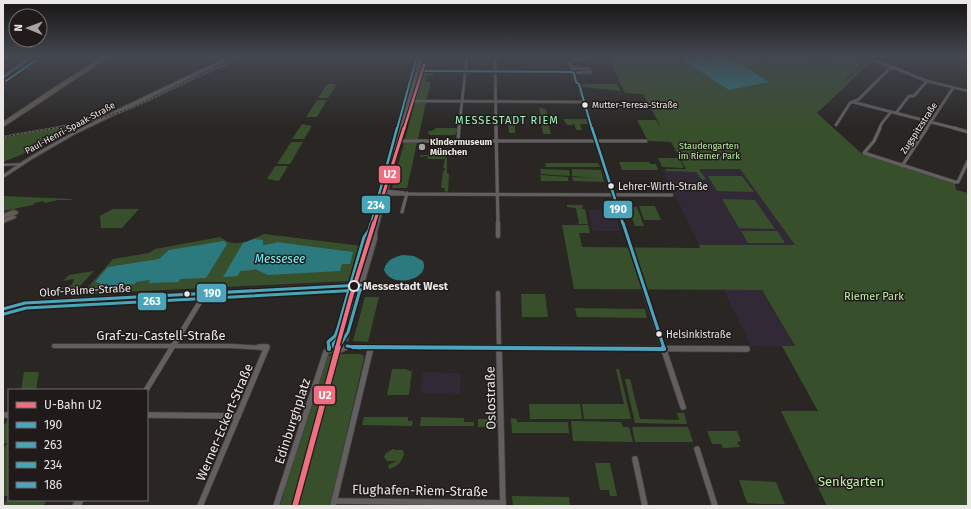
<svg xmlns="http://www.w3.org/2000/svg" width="971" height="509" font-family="'Fira Sans',sans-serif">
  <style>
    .education { fill: #312936 }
    .green { fill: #384f2b }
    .water { fill: #2d7a7e }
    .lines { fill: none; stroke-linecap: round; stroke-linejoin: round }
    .minor-far3-casing { stroke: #454241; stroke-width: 3.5 }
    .minor-far2-casing { stroke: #454241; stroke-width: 4 }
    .minor-far1-casing { stroke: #454241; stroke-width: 5.5 }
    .minor-casing { stroke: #454241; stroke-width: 7 }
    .tertiary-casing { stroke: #454241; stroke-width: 1 }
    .secondary-casing { stroke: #454241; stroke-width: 2 }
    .motorway-casing { stroke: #454241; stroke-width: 2 }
    .minor-far3 { stroke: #615f5f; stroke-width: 2.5 }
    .minor-far2 { stroke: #615f5f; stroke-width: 3 }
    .minor-far1 { stroke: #615f5f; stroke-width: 4 }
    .minor { stroke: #615f5f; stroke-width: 5.5 }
    .tertiary { fill: #615f5f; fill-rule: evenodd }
    .secondary { fill: #615f5f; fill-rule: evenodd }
    .motorway { fill: #645b52; fill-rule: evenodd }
    .rail-casing { stroke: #605d5c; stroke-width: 2 }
    .rail { stroke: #201b1a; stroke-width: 1; stroke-dasharray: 2; stroke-linecap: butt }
    .bus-1-far3-casing { stroke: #201b1a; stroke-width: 4 }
    .bus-1-far2-casing { stroke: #201b1a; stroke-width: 5 }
    .bus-1-far1-casing { stroke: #201b1a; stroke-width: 6 }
    .bus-1-casing { stroke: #201b1a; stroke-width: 7 }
    .bus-2-casing { stroke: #201b1a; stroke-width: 6 }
    .bus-3-far3-casing { stroke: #201b1a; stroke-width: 4 }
    .bus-3-far2-casing { stroke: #201b1a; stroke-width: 5 }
    .bus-3-far1-casing { stroke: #201b1a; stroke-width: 6 }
    .bus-3-casing { stroke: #201b1a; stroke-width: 7 }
    .bus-4-casing { stroke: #201b1a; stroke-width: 4 }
    .bus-1-far3 { stroke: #4da4bd; stroke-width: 2 }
    .bus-1-far2 { stroke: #4da4bd; stroke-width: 2.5 }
    .bus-1-far1 { stroke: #4da4bd; stroke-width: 3 }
    .bus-1 { stroke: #4da4bd; stroke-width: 4 }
    .bus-2 { stroke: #46a6b8; stroke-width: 3 }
    .bus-3-far3 { stroke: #46a6b8; stroke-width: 2 }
    .bus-3-far2 { stroke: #46a6b8; stroke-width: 2.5 }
    .bus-3-far1 { stroke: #46a6b8; stroke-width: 3 }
    .bus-3 { stroke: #46a6b8; stroke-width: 4 }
    .bus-4 { stroke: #4da4bd; stroke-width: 2 }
    .metro-1-far3-casing { stroke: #201b1a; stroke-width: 4.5 }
    .metro-1-far2-casing { stroke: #201b1a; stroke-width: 5.5 }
    .metro-1-far1-casing { stroke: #201b1a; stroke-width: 7 }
    .metro-1-casing { stroke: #201b1a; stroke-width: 8 }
    .metro-1-far3 { stroke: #f06e81; stroke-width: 2.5 }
    .metro-1-far2 { stroke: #f06e81; stroke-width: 3 }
    .metro-1-far1 { stroke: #f06e81; stroke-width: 4 }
    .metro-1 { stroke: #f06e81; stroke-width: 5.5 }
    .bus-dot { fill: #ebe7e6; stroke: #201b1a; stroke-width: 1.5 }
    .poi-dot { fill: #a7a3a2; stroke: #201b1a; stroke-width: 1.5 }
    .stop-dot { fill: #201b1a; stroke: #ebe7e6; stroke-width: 2 }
    .labels { text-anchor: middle; stroke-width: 3; stroke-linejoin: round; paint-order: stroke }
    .far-bus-label { font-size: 9px; fill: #ebe7e6; stroke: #201b1a; text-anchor: start }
    .far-street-label { font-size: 9px; fill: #ebe7e6; stroke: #201b1a }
    .far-poi-label { font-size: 9px; font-weight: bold; fill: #ebe7e6; stroke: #201b1a; text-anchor: start }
    .far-park-label { font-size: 9px; fill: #bceea4; stroke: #201b1a }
    .bus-label { font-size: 10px; fill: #ebe7e6; stroke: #201b1a; text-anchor: start }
    .far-quarter-label { font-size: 11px; letter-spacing: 1px; fill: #a3f1c3; stroke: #201b1a }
    .stop-label { font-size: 11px; font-weight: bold; fill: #ebe7e6; stroke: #201b1a; text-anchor: start }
    .street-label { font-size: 11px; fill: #ebe7e6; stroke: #201b1a }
    .park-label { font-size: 11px; fill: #bceea4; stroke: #201b1a }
    .water-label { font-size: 12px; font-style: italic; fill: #77f2f8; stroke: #201b1a }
    .near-street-label { font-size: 13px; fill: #ebe7e6; stroke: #201b1a }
    .near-park-label { font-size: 13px; fill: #bceea4; stroke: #201b1a }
    .line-badge { stroke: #201b1a; stroke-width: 1.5 }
    .badge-label { font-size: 11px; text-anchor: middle; font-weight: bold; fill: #fff }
  </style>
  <rect width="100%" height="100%" fill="#292624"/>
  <g class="education">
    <path d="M 662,169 L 740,169 L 795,245 L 699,245 Z"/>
    <path d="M 588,210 L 613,210 L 620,231 L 593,231 Z"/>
    <path d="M 723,289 L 762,290 L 795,347 L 751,346 Z"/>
    <path d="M 423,372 L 461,373 L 460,394 L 420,393 Z"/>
  </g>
  <g class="green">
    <path d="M 607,56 L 800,56 L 826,64 L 834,56 L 853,56 L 867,60 L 846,79 L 847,80 L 868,60 L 872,61 L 817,113 L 862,154 L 955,183 L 956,190 L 968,193 L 968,506 L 827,506 L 781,411 L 818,411 L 782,346 L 795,346 L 762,290 L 574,289 L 562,225 L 588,225 L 590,233 L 579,233 L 582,247 L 700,248 L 699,245 L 795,245 L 740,169 L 699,169 L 706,179 L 702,180 L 696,172 L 666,171 L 665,169 L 686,169 L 671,142 L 649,141 L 647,139 L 637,120 L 656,120 L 661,127 L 643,94 L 625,93 Z"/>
    <path d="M 572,58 L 602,58 L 604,64 L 573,62 Z"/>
    <path d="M 433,72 L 433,76 L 426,76 L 426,78 L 432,79 L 425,80 L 431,83 L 426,100 L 415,101 L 422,73 Z"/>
    <path d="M 327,84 L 337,84 L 328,98 L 318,98 Z"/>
    <path d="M 581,84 L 617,84 L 621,91 L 582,87 Z"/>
    <path d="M 317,100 L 327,100 L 317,117 L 306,117 Z"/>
    <path d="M 415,102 L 426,103 L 418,139 L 406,140 L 405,139 Z"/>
    <path d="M 539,108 L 546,109 L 547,115 L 555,114 L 556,123 L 548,122 L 551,134 L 543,134 L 541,123 L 533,123 L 532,116 L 541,116 Z"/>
    <path d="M 502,116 L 524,117 L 524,121 L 515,121 L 515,133 L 509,133 L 508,122 L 501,122 Z"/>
    <path d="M 563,119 L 586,119 L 588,124 L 580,124 L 582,130 L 576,130 L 574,123 L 573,125 L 567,125 Z"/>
    <path d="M 87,122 L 23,154 L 3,162 L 3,138 Z"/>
    <path d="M 302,124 L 312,126 L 304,139 L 292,139 Z"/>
    <path d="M 436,128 L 456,128 L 458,130 L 455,135 L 429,135 L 428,131 L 432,131 Z"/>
    <path d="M 291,142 L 303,142 L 290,164 L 277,164 Z"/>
    <path d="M 404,143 L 417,143 L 407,188 L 392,188 Z"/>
    <path d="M 420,155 L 448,155 L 445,158 L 447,158 L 447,173 L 449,174 L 448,192 L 444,191 L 445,189 L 441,187 L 443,171 L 446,169 L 443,168 L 445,159 L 427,159 L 428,156 L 420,157 Z"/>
    <path d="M 658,158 L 679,158 L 684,168 L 662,167 Z"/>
    <path d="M 619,162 L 649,162 L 650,164 L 656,164 L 658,170 L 622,170 Z"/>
    <path d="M 545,163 L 598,163 L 600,167 L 546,167 Z"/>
    <path d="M 275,166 L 288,166 L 279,181 L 267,179 Z"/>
    <path d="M 540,169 L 569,170 L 570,176 L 541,174 Z"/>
    <path d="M 572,169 L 601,170 L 604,182 L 573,181 L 572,177 L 595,178 L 572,176 Z"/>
    <path d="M 540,175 L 568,177 L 568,181 L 541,181 Z"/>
    <path d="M 708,176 L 742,176 L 754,192 L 717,191 Z"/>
    <path d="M 3,196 L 71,199 L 72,200 L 58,200 L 44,203 L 44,201 L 34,203 L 33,205 L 3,211 Z"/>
    <path d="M 722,199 L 755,200 L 775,229 L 739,228 Z"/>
    <path d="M 567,205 L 583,205 L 582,209 L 585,209 L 588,224 L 577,224 L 579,223 L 576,208 L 567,207 Z"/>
    <path d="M 639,206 L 655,206 L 661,220 L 644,220 Z"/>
    <path d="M 628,207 L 637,207 L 644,226 L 635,226 Z"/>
    <path d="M 113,209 L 139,209 L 122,228 L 101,228 L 100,216 Z"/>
    <path d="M 741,231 L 777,231 L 785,243 L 748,243 Z"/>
    <path d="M 264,234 L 362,246 L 352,279 L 350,281 L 82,294 L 113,259 L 149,253 L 155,249 L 220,237 C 236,249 248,241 264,234 Z"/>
    <path d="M 94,271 L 78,288 L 56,289 L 72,285 L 74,279 L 63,281 L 69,275 Z"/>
    <path d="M 521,294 L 545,294 L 548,317 L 522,317 Z"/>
    <path d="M 365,297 L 379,297 L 368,342 L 353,341 Z"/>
    <path d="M 575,308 L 645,309 L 647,318 L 577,317 Z"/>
    <path d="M 332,354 L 359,354 L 363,355 L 364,358 L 330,506 L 280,506 L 325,358 Z"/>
    <path d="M 392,369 L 406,369 L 410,371 L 412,370 L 409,395 L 387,395 Z"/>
    <path d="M 616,369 L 619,369 L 631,419 L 584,419 L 582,404 L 624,404 Z"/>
    <path d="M 24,372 L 39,372 L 36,390 L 21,390 Z"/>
    <path d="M 625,379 L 630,379 L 640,419 L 679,420 L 677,413 L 684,413 L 687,424 L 635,423 Z"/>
    <path d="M 529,404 L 580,404 L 582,419 L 530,419 Z"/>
    <path d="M 364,417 L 408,417 L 408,421 L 413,421 L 412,426 L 362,425 Z"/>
    <path d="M 421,417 L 464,418 L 464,422 L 474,422 L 474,426 L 420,426 Z"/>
    <path d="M 511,418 L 517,419 L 517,422 L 568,422 L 569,433 L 512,433 Z"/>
    <path d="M 9,419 L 9,500 L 47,500 L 43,506 L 3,506 L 9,496 L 3,496 L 3,449 L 7,443 L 3,443 L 3,426 Z"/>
    <rect x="478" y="419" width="19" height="8"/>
    <path d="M 571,421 L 621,422 L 623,427 L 629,427 L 633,442 L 573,441 Z"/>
    <path d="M 632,427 L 688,427 L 693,442 L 635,442 Z"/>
    <path d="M 707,431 L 737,431 L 741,441 L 737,442 L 740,447 L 723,448 L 721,444 L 712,444 Z"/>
    <path d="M 393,449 L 395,450 L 403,450 L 404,454 C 401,463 398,466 389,469 L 388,465 L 397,461 L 387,461 L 384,457 L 386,453 Z"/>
    <path d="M 595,463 L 610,463 L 617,496 L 610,496 L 609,490 L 600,490 Z"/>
    <path d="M 739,480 L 776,482 L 785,504 L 762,504 L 747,503 Z"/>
    <path d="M 512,496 L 569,497 L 570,506 L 513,506 Z"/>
  </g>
  <g class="water">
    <path d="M 729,57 L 769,82 L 729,90 L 683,60 L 687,59 L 682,56 Z"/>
    <path d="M 254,239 L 263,240 L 263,245 L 276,243 L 276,242 L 353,252 L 350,264 L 342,264 L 340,271 L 268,275 L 255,269 L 253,270 L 240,271 L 238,276 L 223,277 L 243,243 Z"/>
    <path d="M 224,241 L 227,244 L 206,278 L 181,279 L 178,282 L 149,283 L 150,280 L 136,282 L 135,284 L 98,286 L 100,283 L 95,282 L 108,267 L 159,259 L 169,250 Z"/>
    <path d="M 403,255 L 414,256 L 423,261 C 431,280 391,289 384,270 C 386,260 394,257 403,255 Z"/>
  </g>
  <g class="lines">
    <g class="minor-far3-casing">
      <g id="minor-far3">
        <path d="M 495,56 L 496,129"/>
        <path d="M 570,63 L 573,71"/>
        <path d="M 572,68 L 588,69 L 591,72 L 573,73"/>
        <path d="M 419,71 L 571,72"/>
        <path d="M 572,73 L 574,73 L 576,82"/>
        <path d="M 3,77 L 33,56"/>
        <path d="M 580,91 L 589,117"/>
        <path d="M 410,101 L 583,102"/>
        <path d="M 853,102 L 958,129"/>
        <path d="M 896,113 L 909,96 L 914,96 L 927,81"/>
        <path d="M 591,124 L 593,129"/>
        <path d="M 836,125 L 850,103 L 859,99 L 889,69 L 894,68"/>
        <path d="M 459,129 L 467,56"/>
        <path d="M 879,129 L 882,123 L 891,112"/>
        <path d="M 926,129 L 953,88"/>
      </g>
    </g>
    <g class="minor-far2-casing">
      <g id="minor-far2">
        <path d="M 496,128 L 498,224"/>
        <path d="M 592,128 L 603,163"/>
        <path d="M 880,128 L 874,141 L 864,153 L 955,182 L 958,182 L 968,161"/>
        <path d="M 954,128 L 968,132"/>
        <path d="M 399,141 L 646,141"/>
        <path d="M 458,141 L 459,128"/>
        <path d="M 902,166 L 927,128"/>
        <path d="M 606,173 L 623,224"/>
        <path d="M 385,191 L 404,193"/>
        <path d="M 384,194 L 672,195"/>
        <path d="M 402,212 L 407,193"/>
      </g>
    </g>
    <g class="minor-far1-casing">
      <g id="minor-far1">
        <path d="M 498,223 L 498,236"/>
        <path d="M 623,223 L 632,251"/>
        <path d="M 642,283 L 663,348"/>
        <path d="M 498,293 L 499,348"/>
        <path d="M 339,339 L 355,289"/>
        <path d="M 346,339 L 360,289"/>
        <path d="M 54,346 L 231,346 L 267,348"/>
        <path d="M 347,346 L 360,348"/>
        <path d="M 334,348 L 333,344 L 337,340 L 346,339"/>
        <path d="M 344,348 L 347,346"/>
      </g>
    </g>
    <g class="minor-casing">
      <g id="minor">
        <path d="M 353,347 L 747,349"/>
        <path d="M 499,347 L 503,506"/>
        <path d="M 663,347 L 683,407"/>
        <path d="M 334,348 L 340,350 L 346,347"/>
        <path d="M 3,415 L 9,415"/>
        <path d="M 147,415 L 238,416"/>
        <path d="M 697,449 L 715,506"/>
        <path d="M 635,459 L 645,506"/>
        <path d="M 334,501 L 503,503"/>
        <path d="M 200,506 L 267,347 L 259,347"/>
        <path d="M 276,506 L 326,352 L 334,348"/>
        <path d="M 333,506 L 371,347"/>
      </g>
    </g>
    <g class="tertiary-casing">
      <g id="tertiary">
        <path d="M 857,56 L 863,56 L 883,62 L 928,80 L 968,90 L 968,92 L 926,82 L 881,64 Z"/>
        <path d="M 21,163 L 22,163 L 22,165 L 3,166 L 3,164 Z"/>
        <path d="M 204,293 L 206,294 L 207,295 L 148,392 L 147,392 L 147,390 L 143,390 L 202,294 Z"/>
        <path d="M 75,500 L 84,500 L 81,506 L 72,506 Z"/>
      </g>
    </g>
    <g class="secondary-casing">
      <g id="secondary">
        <path d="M 231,56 L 236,56 L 178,84 L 75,134 L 32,159 L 3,178 L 3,175 C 40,148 82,128 123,107 C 159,90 195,72 231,56 Z"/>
        <path d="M 420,56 L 423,56 L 377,232 L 377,239 L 362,291 L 360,291 L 357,290 L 353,290 L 352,288 L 25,305 L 3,311 L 3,307 L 25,301 L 353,283 L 366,238 L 371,232 Z"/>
        <path d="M 13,215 L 16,217 L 15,218 L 3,223 L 3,219 Z"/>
      </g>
    </g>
    <g class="motorway-casing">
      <g id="motorway">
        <path d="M 104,56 L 110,56 L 3,127 L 3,122 L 55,87 Z"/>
        <path d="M 14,210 L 18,212 L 17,214 L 3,218 L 3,214 Z"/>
      </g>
    </g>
    <use href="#minor-far3" class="minor-far3"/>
    <use href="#minor-far2" class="minor-far2"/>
    <use href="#minor-far1" class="minor-far1"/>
    <use href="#minor" class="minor"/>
    <use href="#tertiary" class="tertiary"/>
    <use href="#secondary" class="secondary"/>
    <use href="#motorway" class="motorway"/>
    <g class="rail-casing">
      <path id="rail" d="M 3,137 C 46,129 90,124 131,108 C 171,92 207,69 248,56"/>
    </g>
    <use href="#rail" class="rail"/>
    <g class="bus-1-far3-casing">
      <g id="bus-1-far3">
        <path d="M 419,71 L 571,72"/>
        <path d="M 571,72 L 574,73 L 576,82 L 579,84 L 592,129"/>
      </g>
    </g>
    <g class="bus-1-far2-casing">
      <path id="bus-1-far2" d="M 592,128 L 623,224"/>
    </g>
    <g class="bus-1-far1-casing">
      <g id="bus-1-far1">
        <path d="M 623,223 L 664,348"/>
        <path d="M 3,309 L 25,303 L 361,285"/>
        <path d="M 347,346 L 360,348"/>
        <path d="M 334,348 L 333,344 C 347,329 350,308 355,289"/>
      </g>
    </g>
    <g class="bus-1-casing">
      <g id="bus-1">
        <path d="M 353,347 L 664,349"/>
        <path d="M 663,347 L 664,349"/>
      </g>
    </g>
    <g class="bus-2-casing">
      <g id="bus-2">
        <path d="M 4,314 L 26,308 L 361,290"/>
        <path d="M 339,347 L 348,332 L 360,290"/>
      </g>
    </g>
    <g class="bus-3-far3-casing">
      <path id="bus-3-far3" d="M 397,129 L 417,56"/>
    </g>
    <g class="bus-3-far2-casing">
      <path id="bus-3-far2" d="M 371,224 L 397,128"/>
    </g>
    <g class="bus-3-far1-casing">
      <path id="bus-3-far1" d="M 329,348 L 328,342 L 335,336 L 338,328 L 364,237 L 369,230 L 371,223"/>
    </g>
    <g class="bus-3-casing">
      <path id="bus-3" d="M 329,347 L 329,349"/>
    </g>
    <g class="bus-4-casing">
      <path id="bus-4" d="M 6,81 L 36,60"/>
    </g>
    <use href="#bus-1-far3" class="bus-1-far3"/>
    <use href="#bus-1-far2" class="bus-1-far2"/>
    <use href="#bus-1-far1" class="bus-1-far1"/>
    <use href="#bus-1" class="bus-1"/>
    <use href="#bus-2" class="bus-2"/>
    <use href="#bus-3-far3" class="bus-3-far3"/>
    <use href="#bus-3-far2" class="bus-3-far2"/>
    <use href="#bus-3-far1" class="bus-3-far1"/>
    <use href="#bus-3" class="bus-3"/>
    <use href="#bus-4" class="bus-4"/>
    <g class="metro-1-far3-casing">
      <path id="metro-1-far3" d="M 404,129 L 424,65"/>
    </g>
    <g class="metro-1-far2-casing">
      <path id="metro-1-far2" d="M 374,224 L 404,128"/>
    </g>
    <g class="metro-1-far1-casing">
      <path id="metro-1-far1" d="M 337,348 L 351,297 L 374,223"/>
    </g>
    <g class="metro-1-casing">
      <path id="metro-1" d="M 295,506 L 338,347"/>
    </g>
    <use href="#metro-1-far3" class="metro-1-far3"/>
    <use href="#metro-1-far2" class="metro-1-far2"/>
    <use href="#metro-1-far1" class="metro-1-far1"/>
    <use href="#metro-1" class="metro-1"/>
  </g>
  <linearGradient id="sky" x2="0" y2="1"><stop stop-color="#171514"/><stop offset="0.44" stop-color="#434750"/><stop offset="1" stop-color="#434750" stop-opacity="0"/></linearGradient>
  <rect width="971" height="128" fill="url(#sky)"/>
  <g class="bus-dot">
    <circle cx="585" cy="105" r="3.5"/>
    <circle cx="611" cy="186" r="3.5"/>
    <circle cx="187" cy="294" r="3.5"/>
    <circle cx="659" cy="334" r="3.5"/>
  </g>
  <circle class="poi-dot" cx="422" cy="147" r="4"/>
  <circle class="stop-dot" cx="354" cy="286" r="5"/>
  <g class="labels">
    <g class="far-bus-label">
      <text x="592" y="108">Mutter-Teresa-Straße</text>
    </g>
    <g class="far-street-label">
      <text transform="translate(70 128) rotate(-28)" y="3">Paul-Henri-Spaak-Straße</text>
      <text transform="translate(919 128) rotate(-57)" y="3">Zugspitzstraße</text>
    </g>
    <g class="far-poi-label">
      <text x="430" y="145">Kindermuseum<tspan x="430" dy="10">München</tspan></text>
    </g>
    <g class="far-park-label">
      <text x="709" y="149">Staudengarten<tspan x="709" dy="10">im Riemer Park</tspan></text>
    </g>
    <g class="bus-label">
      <text x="618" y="190">Lehrer-Wirth-Straße</text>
      <text x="666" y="338">Helsinkistraße</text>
    </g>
    <g class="far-quarter-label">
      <text x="507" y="124">MESSESTADT RIEM</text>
    </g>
    <g class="stop-label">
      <text x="363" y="290">Messestadt West</text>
    </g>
    <g class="street-label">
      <text transform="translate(85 290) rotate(-3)" y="4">Olof-Palme-Straße</text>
    </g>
    <g class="park-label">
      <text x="874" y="300">Riemer Park</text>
    </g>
    <g class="water-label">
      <text x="280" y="263">Messesee</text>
    </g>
    <g class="near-street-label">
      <text x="161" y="340">Graf-zu-Castell-Straße</text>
      <text transform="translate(490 398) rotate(-91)" y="5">Oslostraße</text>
      <text transform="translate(292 421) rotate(-72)" y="5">Edinburghplatz</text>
      <text transform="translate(224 422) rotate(-67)" y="5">Werner-Eckert-Straße</text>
      <text transform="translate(420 490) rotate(1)" y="5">Flughafen-Riem-Straße</text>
    </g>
    <g class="near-park-label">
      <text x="851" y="486">Senkgarten</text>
    </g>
  </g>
  <g class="line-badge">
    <rect x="378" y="165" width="23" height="19" rx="4" fill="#f06e81"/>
    <rect x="361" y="195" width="30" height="19" rx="4" fill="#46a6b8"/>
    <rect x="603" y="200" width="30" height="19" rx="4" fill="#4da4bd"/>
    <rect x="196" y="283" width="31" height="20" rx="4" fill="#4da4bd"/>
    <rect x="137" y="292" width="30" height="19" rx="4" fill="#46a6b8"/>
    <rect x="313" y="385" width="23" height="20" rx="4" fill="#f06e81"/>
  </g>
  <g class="badge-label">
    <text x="390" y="178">U2</text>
    <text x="376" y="209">234</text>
    <text x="618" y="213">190</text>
    <text x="212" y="297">190</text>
    <text x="152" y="305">263</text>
    <text x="325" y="399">U2</text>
  </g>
  <rect width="971" height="509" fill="none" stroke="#ebe7e6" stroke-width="8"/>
  <rect x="8" y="389" width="140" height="112" fill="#201b1a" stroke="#716d6c"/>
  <rect x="16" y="402" width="20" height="6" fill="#f06e81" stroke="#716d6c"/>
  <text x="44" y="409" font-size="12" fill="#ebe7e6">U-Bahn U2</text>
  <rect x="16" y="422" width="20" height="6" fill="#4da4bd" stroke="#716d6c"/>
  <text x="44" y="429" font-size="12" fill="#ebe7e6">190</text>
  <rect x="16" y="442" width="20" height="6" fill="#46a6b8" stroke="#716d6c"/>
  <text x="44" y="449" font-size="12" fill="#ebe7e6">263</text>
  <rect x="16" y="462" width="20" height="6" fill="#46a6b8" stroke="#716d6c"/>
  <text x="44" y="469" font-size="12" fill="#ebe7e6">234</text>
  <rect x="16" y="482" width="20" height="6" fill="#4da4bd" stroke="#716d6c"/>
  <text x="44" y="489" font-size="12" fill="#ebe7e6">186</text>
  <g transform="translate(28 28) rotate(271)"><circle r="19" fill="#201b1a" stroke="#716d6c"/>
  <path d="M0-3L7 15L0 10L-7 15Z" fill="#a7a3a2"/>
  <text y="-6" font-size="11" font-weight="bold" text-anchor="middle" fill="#ebe7e6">N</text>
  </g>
</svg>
